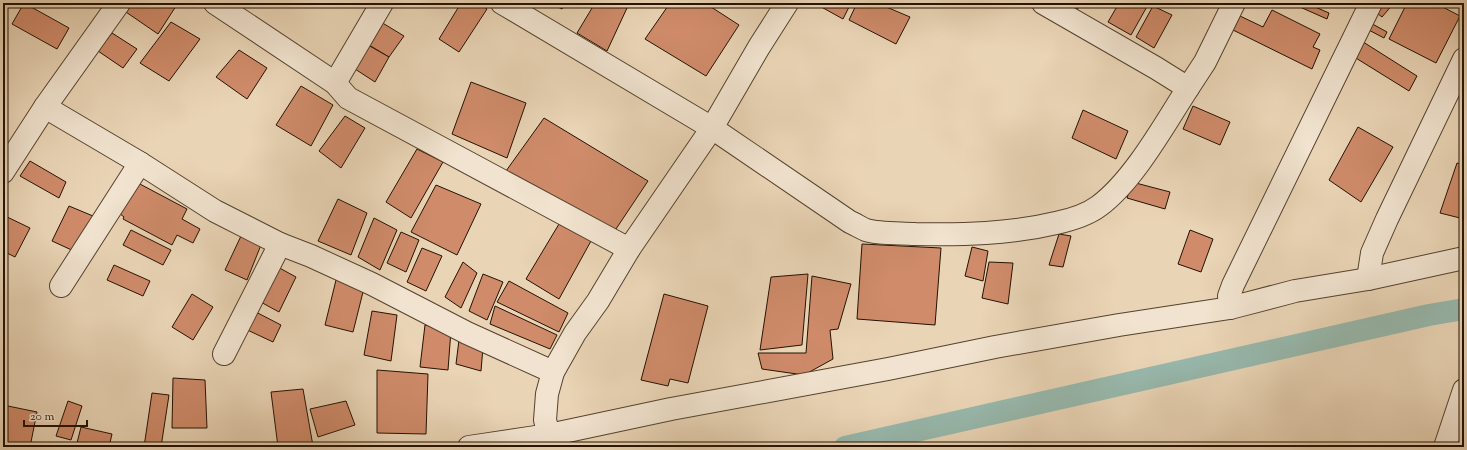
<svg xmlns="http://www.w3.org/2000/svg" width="1467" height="450" font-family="'Sorts Mill Goudy',serif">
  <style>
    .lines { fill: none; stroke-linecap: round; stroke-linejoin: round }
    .canal { stroke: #97b8ac; stroke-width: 22 }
    .building { fill: #cf8b6a; stroke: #241201 }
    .minor-casing { stroke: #55422e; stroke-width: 24 }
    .minor { stroke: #f1e3cf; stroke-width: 22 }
  </style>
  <rect width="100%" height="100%" fill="#e9d4b5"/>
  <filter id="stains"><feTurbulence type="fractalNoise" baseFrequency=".005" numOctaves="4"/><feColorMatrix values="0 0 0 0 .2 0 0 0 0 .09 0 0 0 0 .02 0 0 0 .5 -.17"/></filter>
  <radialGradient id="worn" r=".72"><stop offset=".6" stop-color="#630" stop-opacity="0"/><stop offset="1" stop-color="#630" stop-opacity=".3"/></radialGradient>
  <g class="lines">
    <path class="canal" d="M 845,447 L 1429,315 L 1464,309"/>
  </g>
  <g class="building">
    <path d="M 24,3 L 69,28 L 57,49 L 12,24 Z"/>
    <path d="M 128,3 L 178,3 L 158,34 L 123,10 Z"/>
    <path d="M 461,3 L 478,3 L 487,9 L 459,52 L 439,39 Z"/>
    <path d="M 550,3 L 566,3 L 562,9 Z"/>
    <path d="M 595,3 L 618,3 L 627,8 L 607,51 L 577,33 Z"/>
    <path d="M 670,3 L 705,3 L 739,25 L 706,76 L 645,39 Z"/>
    <path d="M 817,3 L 851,3 L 843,19 L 816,4 Z"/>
    <path d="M 857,3 L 877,3 L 910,17 L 896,44 L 849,20 Z"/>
    <path d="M 1059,3 L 1081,3 L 1074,15 Z"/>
    <path d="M 1119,3 L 1149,3 L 1131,35 L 1108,22 Z"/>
    <path d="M 1291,3 L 1306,3 L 1329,13 L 1327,19 Z"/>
    <path d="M 1379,3 L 1392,3 L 1393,4 L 1382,17 L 1373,10 Z"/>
    <path d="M 1407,3 L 1435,3 L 1460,16 L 1436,63 L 1389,39 Z"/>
    <path d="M 1153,6 L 1172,15 L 1154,48 L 1136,37 Z"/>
    <path d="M 1272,10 L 1320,34 L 1313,47 L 1320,50 L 1312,69 L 1233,30 L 1240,16 L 1263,27 Z"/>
    <path d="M 376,19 L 404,36 L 389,57 L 364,42 Z"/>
    <path d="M 1367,21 L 1387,32 L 1384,38 L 1363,27 Z"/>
    <path d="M 171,22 L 200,39 L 169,81 L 140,63 Z"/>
    <path d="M 112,33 L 137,49 L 123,68 L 98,51 Z"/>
    <path d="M 1360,40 L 1417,76 L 1409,91 L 1351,55 Z"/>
    <path d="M 368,45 L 389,57 L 375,82 L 355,69 Z"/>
    <path d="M 239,50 L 267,68 L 247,99 L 216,77 Z"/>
    <path d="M 471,82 L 526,103 L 507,158 L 452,134 Z"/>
    <path d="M 301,86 L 333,105 L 311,146 L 276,125 Z"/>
    <path d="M 1193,106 L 1230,122 L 1220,145 L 1183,129 Z"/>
    <path d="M 1083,110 L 1128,131 L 1116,159 L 1072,138 Z"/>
    <path d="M 345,116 L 365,128 L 341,168 L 319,151 Z"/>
    <path d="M 544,118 L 648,181 L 614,232 L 506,171 Z"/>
    <path d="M 1358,127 L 1393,147 L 1361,202 L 1329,180 Z"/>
    <path d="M 417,149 L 443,162 L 411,218 L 386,202 Z"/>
    <path d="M 30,161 L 66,182 L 59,198 L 20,176 Z"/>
    <path d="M 1457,163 L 1464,165 L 1464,219 L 1440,213 Z"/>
    <path d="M 1132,182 L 1170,192 L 1165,209 L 1127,198 Z"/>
    <path d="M 138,183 L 187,209 L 182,219 L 200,229 L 193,243 L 177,235 L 172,245 L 123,219 L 124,217 L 119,213 Z"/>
    <path d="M 436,185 L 481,204 L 457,255 L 411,232 Z"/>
    <path d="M 338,199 L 367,213 L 351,255 L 318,241 Z"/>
    <path d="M 69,206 L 93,216 L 76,252 L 52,241 Z"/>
    <path d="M 3,215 L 30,228 L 15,257 L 3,251 Z"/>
    <path d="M 374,218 L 397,230 L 380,270 L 358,257 Z"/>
    <path d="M 559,224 L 591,241 L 559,299 L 526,279 Z"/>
    <path d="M 131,230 L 171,250 L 163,265 L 123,245 Z"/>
    <path d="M 1190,230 L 1213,239 L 1201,272 L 1178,264 Z"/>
    <path d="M 401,232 L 419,240 L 406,272 L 387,263 Z"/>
    <path d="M 1059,234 L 1071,236 L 1063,267 L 1049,265 Z"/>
    <path d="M 241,236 L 261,245 L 247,280 L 225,270 Z"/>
    <path d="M 862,244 L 941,248 L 935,325 L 857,319 Z"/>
    <path d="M 972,247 L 988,251 L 983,281 L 965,276 Z"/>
    <path d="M 422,248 L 442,256 L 426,291 L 407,282 Z"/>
    <path d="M 463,262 L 477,273 L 461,308 L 445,297 Z"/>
    <path d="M 989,262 L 1013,263 L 1008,304 L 982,298 Z"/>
    <path d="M 114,265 L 150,281 L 143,296 L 107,280 Z"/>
    <path d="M 274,265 L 296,277 L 279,312 L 257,300 Z"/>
    <path d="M 483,274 L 503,282 L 487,320 L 469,311 Z"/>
    <path d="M 808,274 L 802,345 L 760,350 L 771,277 Z"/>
    <path d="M 337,276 L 365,284 L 353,332 L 325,325 Z"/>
    <path d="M 812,276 L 851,284 L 838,329 L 830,330 L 833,359 L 804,375 L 762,369 L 758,353 L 806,353 Z"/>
    <path d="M 509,281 L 568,313 L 559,332 L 497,302 Z"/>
    <path d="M 192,294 L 213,307 L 193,340 L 172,327 Z"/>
    <path d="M 664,294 L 708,306 L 688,383 L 670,379 L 668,386 L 641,380 Z"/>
    <path d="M 495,306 L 557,335 L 550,349 L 490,324 Z"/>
    <path d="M 250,309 L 281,325 L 273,342 L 241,327 Z"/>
    <path d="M 372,311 L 397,315 L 391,361 L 364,355 Z"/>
    <path d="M 425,325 L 451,330 L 448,370 L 420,367 Z"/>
    <path d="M 459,340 L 483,347 L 481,371 L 456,364 Z"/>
    <path d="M 377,370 L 428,374 L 426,434 L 377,433 Z"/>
    <path d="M 173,378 L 205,380 L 207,428 L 172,428 Z"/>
    <path d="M 303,389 L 313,446 L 278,447 L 271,392 Z"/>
    <path d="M 152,393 L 169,395 L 161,447 L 144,447 Z"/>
    <path d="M 68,401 L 82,406 L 71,440 L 56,436 Z"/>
    <path d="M 346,401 L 355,425 L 318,437 L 310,409 Z"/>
    <path d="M 3,405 L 37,412 L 30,447 L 3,447 Z"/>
    <path d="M 81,427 L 112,434 L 109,447 L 76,447 Z"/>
  </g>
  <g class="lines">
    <g class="minor-casing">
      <g id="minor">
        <path d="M 215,3 L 335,83 L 348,98 L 629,249"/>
        <path d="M 502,3 L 712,128 L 850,222 C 855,224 861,228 866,230 C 878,234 901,233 915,234 C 962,235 1010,234 1056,223 C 1070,220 1087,215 1099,206 C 1134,180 1164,125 1188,88"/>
        <path d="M 1043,3 L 1156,68 L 1188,88 L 1205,62 L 1234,3"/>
        <path d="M 335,83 L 382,3"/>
        <path d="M 45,107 L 140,163 L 215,211 L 280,244 L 311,256 L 372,284 L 467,333 L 553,372"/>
        <path d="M 3,172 L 45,107 L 119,3"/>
        <path d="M 1368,279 L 1372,253 L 1387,219 L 1464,59"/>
        <path d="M 61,286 L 140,163"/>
        <path d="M 1230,308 L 1229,296 L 1233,285 L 1371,3"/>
        <path d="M 224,354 L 280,244"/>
        <path d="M 549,435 L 545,420 L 547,394 L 553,372 L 575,333 L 598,301 L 629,249 L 712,128 L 759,47 L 787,3"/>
        <path d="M 469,447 L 549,435 L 671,409 L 888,369 L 995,347 L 1119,325 L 1230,308 L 1295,291 L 1368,279 L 1464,258"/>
        <path d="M 1445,447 L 1464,390"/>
      </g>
    </g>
    <use href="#minor" class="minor"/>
  </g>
  <rect width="1467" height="450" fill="none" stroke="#e9d4b5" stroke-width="16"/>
  <rect x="4" y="4" width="1459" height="442" fill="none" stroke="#241201" stroke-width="2"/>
  <rect x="8" y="8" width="1451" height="434" fill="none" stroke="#241201"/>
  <path d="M24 420v6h63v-6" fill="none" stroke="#241201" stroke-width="2"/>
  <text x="30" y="420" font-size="12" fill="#241201" stroke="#f1e3cf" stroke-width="3" paint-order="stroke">20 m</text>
  <rect width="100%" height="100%" filter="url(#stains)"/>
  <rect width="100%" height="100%" fill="url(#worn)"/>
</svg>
